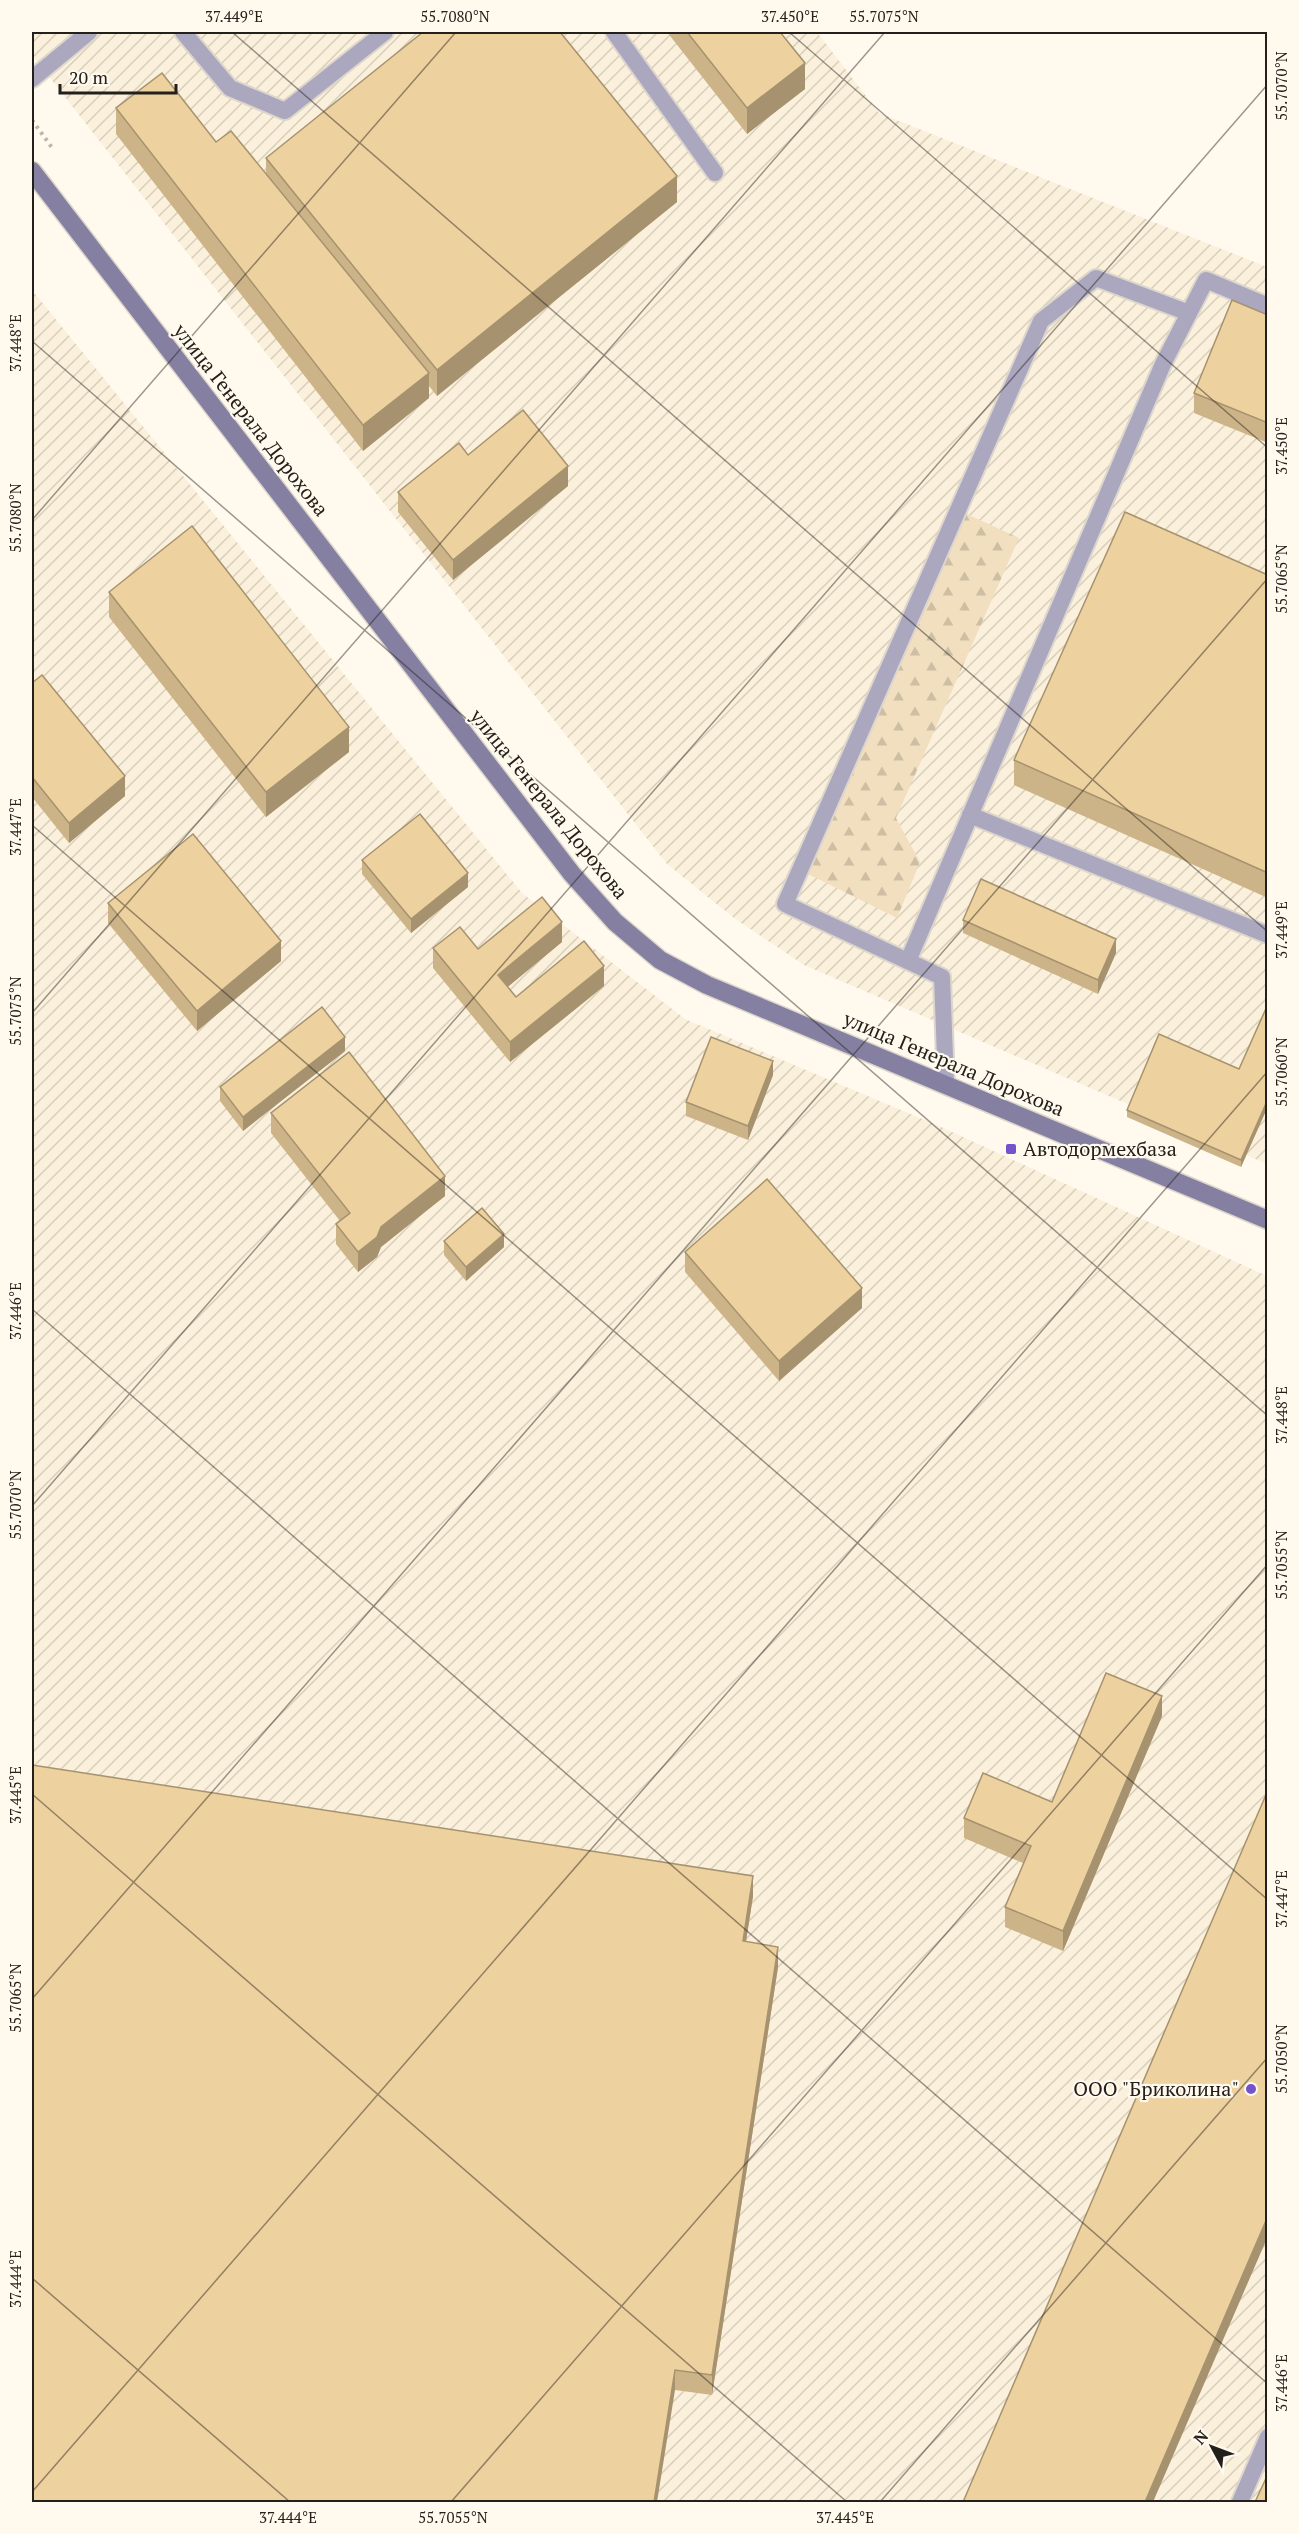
<svg xmlns="http://www.w3.org/2000/svg" width="1299" height="2534" font-family="'PT Serif',serif">
  <style>
    .industrial { fill: url(#industrial-furrows) }
    .forest { fill: url(#forest-firs) }
    .lines { fill: none; stroke-linecap: round; stroke-linejoin: round }
    .lane-casing { stroke: #dcd6cc; stroke-width: 20 }
    .secondary-casing { stroke: #dcd6cc; stroke-width: 21 }
    .path { stroke: #bcb7ae; stroke-width: 4; stroke-dasharray: 3 4.5; stroke-linecap: butt }
    .lane { stroke: #aba7bf; stroke-width: 16 }
    .secondary { stroke: #8580a1; stroke-width: 18 }
    .wall { fill: #ccb488 }
    .shaded-wall { fill: #a6926f }
    .building { fill: #edd19e; stroke: #a6926f; stroke-width: 1.5 }
    .ticks { fill: none; stroke: #23201b; stroke-width: 1.5; stroke-opacity: 0.45 }
    .poi-dot { fill: #7352cc; stroke: #fff9ee; stroke-width: 2 }
    .labels { text-anchor: middle; stroke-width: 4.5; stroke-linejoin: round; paint-order: stroke }
    .street-label { font-size: 20px; fill: #23201b; stroke: #fff9ee }
    .poi-label { font-size: 20px; fill: #23201b; stroke: #fff9ee; text-anchor: start }
    .neatline { fill: none; stroke: #23201b; stroke-width: 2 }
    .ticks-label { font-size: 15px; text-anchor: middle; fill: #23201b }
  </style>
  <defs>
    <pattern id="industrial-furrows" width="10" height="10" patternUnits="userSpaceOnUse" patternTransform="scale(1.5)"><rect width="10" height="10" fill="#fbf0db"/><path d="M-1 1l2-2M0 10L10 0M9 11l2-2" fill="none" stroke="#d7cebb"/></pattern>
    <pattern id="forest-firs" width="22" height="20" patternUnits="userSpaceOnUse" patternTransform="scale(1.5)"><rect width="22" height="20" fill="#f1dfbf"/><path d="M5 1l3.5 6h-7zM16 11l3.5 6h-7z" fill="#cebfa4"/></pattern>
  </defs>
  <rect width="100%" height="100%" fill="#fff9ee"/>
  <g class="industrial">
    <path d="M 32,32 L 817,32 L 879,113 L 1267,267 L 1267,1164 L 804,965 L 734,918 L 667,864 L 32,55 Z"/>
    <path d="M 32,290 L 522,893 L 685,1019 L 939,1126 L 1267,1276 L 1267,2502 L 32,2502 Z"/>
  </g>
  <path class="forest" d="M 958,510 L 1019,538 L 896,818 L 920,862 L 897,918 L 800,870 Z"/>
  <g class="lines">
    <g class="lane-casing">
      <g id="lane">
        <path d="M 183,32 L 230,88 L 285,111 L 385,32"/>
        <path d="M 614,32 L 715,173"/>
        <path d="M 32,79 L 89,32"/>
        <path d="M 970,815 L 1268,935"/>
        <path d="M 908,961 L 1163,364 L 1206,280 L 1268,306"/>
        <path d="M 946,1084 L 942,977 L 785,904 L 1041,321 L 1096,278 L 1189,313"/>
        <path d="M 1240,2502 L 1268,2437"/>
      </g>
    </g>
    <g class="secondary-casing">
      <path id="secondary" d="M 32,171 L 572,874 L 615,922 L 660,960 L 707,985 L 1268,1220"/>
    </g>
    <path class="path" d="M 32,120 L 53,149"/>
    <use href="#lane" class="lane"/>
    <use href="#secondary" class="secondary"/>
  </g>
  <g class="wall">
    <path d="M 667,32 L 780,32 L 805,89 L 747,134 Z"/>
    <path d="M 116,108 L 216,142 L 266,174 L 266,158 L 677,202 L 437,396 L 429,386 L 429,398 L 363,451 L 116,134 Z"/>
    <path d="M 1268,315 L 1268,443 L 1194,413 L 1194,393 Z"/>
    <path d="M 468,455 L 568,486 L 453,580 L 398,512 L 398,492 Z"/>
    <path d="M 1268,575 L 1268,898 L 1014,785 L 1014,760 Z"/>
    <path d="M 109,592 L 349,752 L 266,817 L 109,617 Z"/>
    <path d="M 32,683 L 125,796 L 69,843 L 32,797 Z"/>
    <path d="M 362,860 L 468,887 L 411,933 L 362,874 Z"/>
    <path d="M 108,903 L 281,961 L 197,1031 L 108,923 Z"/>
    <path d="M 963,920 L 1116,953 L 1098,994 L 963,933 Z"/>
    <path d="M 562,942 L 507,987 L 516,997 L 604,986 L 510,1062 L 433,968 L 433,948 L 478,949 Z"/>
    <path d="M 1268,1004 L 1268,1106 L 1241,1167 L 1127,1117 L 1127,1110 L 1239,1069 Z"/>
    <path d="M 345,1051 L 243,1131 L 220,1101 L 220,1087 Z"/>
    <path d="M 773,1075 L 748,1140 L 686,1116 L 686,1102 Z"/>
    <path d="M 271,1113 L 445,1196 L 381,1247 L 377,1257 L 358,1272 L 336,1244 L 336,1224 L 340,1221 L 271,1133 Z"/>
    <path d="M 444,1241 L 504,1247 L 466,1281 L 444,1255 Z"/>
    <path d="M 685,1252 L 862,1308 L 779,1381 L 685,1272 Z"/>
    <path d="M 1162,1716 L 1063,1951 L 1005,1927 L 1005,1907 L 1023,1863 L 964,1838 L 964,1818 L 1052,1802 Z"/>
    <path d="M 753,1896 L 746,1941 L 778,1967 L 712,2395 L 675,2390 L 32,2502 Z"/>
  </g>
  <g class="shaded-wall">
    <path d="M 805,63 L 805,89 L 747,134 L 747,108 Z"/>
    <path d="M 677,176 L 677,202 L 437,396 L 437,370 Z"/>
    <path d="M 429,373 L 429,398 L 363,451 L 363,425 Z"/>
    <path d="M 568,466 L 568,486 L 453,580 L 453,560 Z"/>
    <path d="M 349,727 L 349,752 L 266,817 L 266,792 Z"/>
    <path d="M 125,776 L 125,796 L 69,843 L 69,823 Z"/>
    <path d="M 468,873 L 468,887 L 411,933 L 411,919 Z"/>
    <path d="M 562,922 L 562,942 L 498,995 L 498,975 Z"/>
    <path d="M 1116,939 L 1116,953 L 1098,994 L 1098,980 Z"/>
    <path d="M 281,941 L 281,961 L 197,1031 L 197,1011 Z"/>
    <path d="M 604,966 L 604,986 L 510,1062 L 510,1042 Z"/>
    <path d="M 345,1037 L 345,1051 L 243,1131 L 243,1117 Z"/>
    <path d="M 773,1061 L 773,1075 L 748,1140 L 748,1126 Z"/>
    <path d="M 1268,1099 L 1268,1106 L 1241,1167 L 1241,1160 Z"/>
    <path d="M 445,1176 L 445,1196 L 381,1247 L 377,1257 L 358,1272 L 358,1252 L 381,1227 Z"/>
    <path d="M 504,1234 L 504,1247 L 466,1281 L 466,1267 Z"/>
    <path d="M 862,1288 L 862,1308 L 779,1381 L 779,1361 Z"/>
    <path d="M 1162,1696 L 1162,1716 L 1063,1951 L 1063,1931 Z"/>
    <path d="M 753,1876 L 753,1896 L 743,1961 L 743,1941 Z"/>
    <path d="M 778,1947 L 778,1967 L 712,2395 L 712,2375 Z"/>
    <path d="M 1268,2216 L 1268,2236 L 1153,2502 L 1145,2502 Z"/>
    <path d="M 675,2370 L 675,2390 L 657,2502 L 654,2502 Z"/>
  </g>
  <g class="building">
    <path d="M 423,32 L 560,32 L 677,176 L 437,370 L 266,158 Z"/>
    <path d="M 687,32 L 780,32 L 805,63 L 747,108 Z"/>
    <path d="M 162,73 L 216,142 L 231,131 L 429,373 L 363,425 L 116,108 Z"/>
    <path d="M 1232,300 L 1268,315 L 1268,423 L 1194,393 Z"/>
    <path d="M 523,410 L 568,466 L 453,560 L 398,492 L 459,443 L 468,455 Z"/>
    <path d="M 1125,512 L 1268,575 L 1268,873 L 1014,760 Z"/>
    <path d="M 192,526 L 349,727 L 266,792 L 109,592 Z"/>
    <path d="M 42,675 L 125,776 L 69,823 L 32,777 L 32,683 Z"/>
    <path d="M 420,814 L 468,873 L 411,919 L 362,860 Z"/>
    <path d="M 193,834 L 281,941 L 197,1011 L 108,903 Z"/>
    <path d="M 981,879 L 1116,939 L 1098,980 L 963,920 Z"/>
    <path d="M 542,897 L 562,922 L 498,975 L 516,997 L 584,941 L 604,966 L 510,1042 L 433,948 L 460,927 L 478,949 Z"/>
    <path d="M 1268,1004 L 1268,1099 L 1241,1160 L 1127,1110 L 1159,1034 L 1239,1069 Z"/>
    <path d="M 322,1007 L 345,1037 L 243,1117 L 220,1087 Z"/>
    <path d="M 711,1037 L 773,1061 L 748,1126 L 686,1102 Z"/>
    <path d="M 349,1052 L 445,1176 L 381,1227 L 377,1237 L 358,1252 L 336,1224 L 350,1213 L 271,1113 Z"/>
    <path d="M 767,1179 L 862,1288 L 779,1361 L 685,1252 Z"/>
    <path d="M 482,1208 L 504,1234 L 466,1267 L 444,1241 Z"/>
    <path d="M 1106,1673 L 1162,1696 L 1063,1931 L 1005,1907 L 1031,1846 L 964,1818 L 983,1773 L 1052,1802 Z"/>
    <path d="M 32,1765 L 753,1876 L 743,1941 L 778,1947 L 712,2375 L 675,2370 L 654,2502 L 32,2502 Z"/>
    <path d="M 1268,1790 L 1268,2216 L 1145,2502 L 963,2502 Z"/>
    <path d="M 1268,2474 L 1268,2502 L 1255,2502 Z"/>
  </g>
  <path class="ticks" d="M 232,32 L 1268,932M 789,32 L 1268,448M 32,341 L 1268,1416M 32,520 L 456,32M 32,825 L 1268,1900M 32,1013 L 885,32M 32,1309 L 1268,2384M 32,1506 L 1268,84M 32,1794 L 847,2502M 32,1999 L 1268,578M 32,2278 L 290,2502M 32,2492 L 1268,1071M 451,2502 L 1268,1564M 880,2502 L 1268,2057"/>
  <g class="poi-dot">
    <rect x="1005" y="1143" width="12" height="12" rx="3"/>
    <circle cx="1251" cy="2089" r="6"/>
  </g>
  <g class="labels">
    <g class="street-label">
      <text transform="translate(251 420) rotate(52)" y="7">улица Генерала Дорохова</text>
      <text transform="translate(549 804) rotate(51)" y="7">улица Генерала Дорохова</text>
      <text transform="translate(954 1064) rotate(23)" y="7">улица Генерала Дорохова</text>
    </g>
    <g class="poi-label">
      <text x="1023" y="1156">Автодормехбаза</text>
      <text x="1239" y="2096" text-anchor="end">ООО "Бриколина"</text>
    </g>
  </g>
  <rect width="1299" height="2534" fill="none" stroke="#fff9ee" stroke-width="66"/>
  <g transform="translate(1212 2447) rotate(311)" stroke="#fff9ee" stroke-width="4.5" paint-order="stroke">
  <path d="M0-4.5L10 22L0 15L-10 22Z" fill="#23201b"/>
  <text y="-9" font-size="16" font-weight="bold" text-anchor="middle" fill="#23201b">N</text>
  </g>
  <path d="M60 84v9h116v-9" fill="none" stroke="#23201b" stroke-width="3"/>
  <text x="69" y="84" font-size="18" fill="#23201b" stroke="#fff9ee" stroke-width="4.5" paint-order="stroke">20 m</text>
  <rect x="33" y="33" width="1233" height="2468" class="neatline"/>
  <g class="ticks-label">
    <text x="234" y="22">37.449°E</text>
    <text x="455" y="22">55.7080°N</text>
    <text x="790" y="22">37.450°E</text>
    <text x="884" y="22">55.7075°N</text>
    <text transform="translate(1282 86) rotate(-90)" y="5">55.7070°N</text>
    <text transform="translate(16 343) rotate(-90)" y="5">37.448°E</text>
    <text transform="translate(1282 446) rotate(-90)" y="5">37.450°E</text>
    <text transform="translate(16 518) rotate(-90)" y="5">55.7080°N</text>
    <text transform="translate(1282 579) rotate(-90)" y="5">55.7065°N</text>
    <text transform="translate(16 827) rotate(-90)" y="5">37.447°E</text>
    <text transform="translate(1282 930) rotate(-90)" y="5">37.449°E</text>
    <text transform="translate(16 1011) rotate(-90)" y="5">55.7075°N</text>
    <text transform="translate(1282 1072) rotate(-90)" y="5">55.7060°N</text>
    <text transform="translate(16 1311) rotate(-90)" y="5">37.446°E</text>
    <text transform="translate(1282 1415) rotate(-90)" y="5">37.448°E</text>
    <text transform="translate(16 1505) rotate(-90)" y="5">55.7070°N</text>
    <text transform="translate(1282 1565) rotate(-90)" y="5">55.7055°N</text>
    <text transform="translate(16 1795) rotate(-90)" y="5">37.445°E</text>
    <text transform="translate(1282 1899) rotate(-90)" y="5">37.447°E</text>
    <text transform="translate(16 1998) rotate(-90)" y="5">55.7065°N</text>
    <text transform="translate(1282 2059) rotate(-90)" y="5">55.7050°N</text>
    <text transform="translate(16 2279) rotate(-90)" y="5">37.444°E</text>
    <text transform="translate(1282 2383) rotate(-90)" y="5">37.446°E</text>
    <text x="288" y="2523">37.444°E</text>
    <text x="453" y="2523">55.7055°N</text>
    <text x="845" y="2523">37.445°E</text>
  </g>
</svg>
